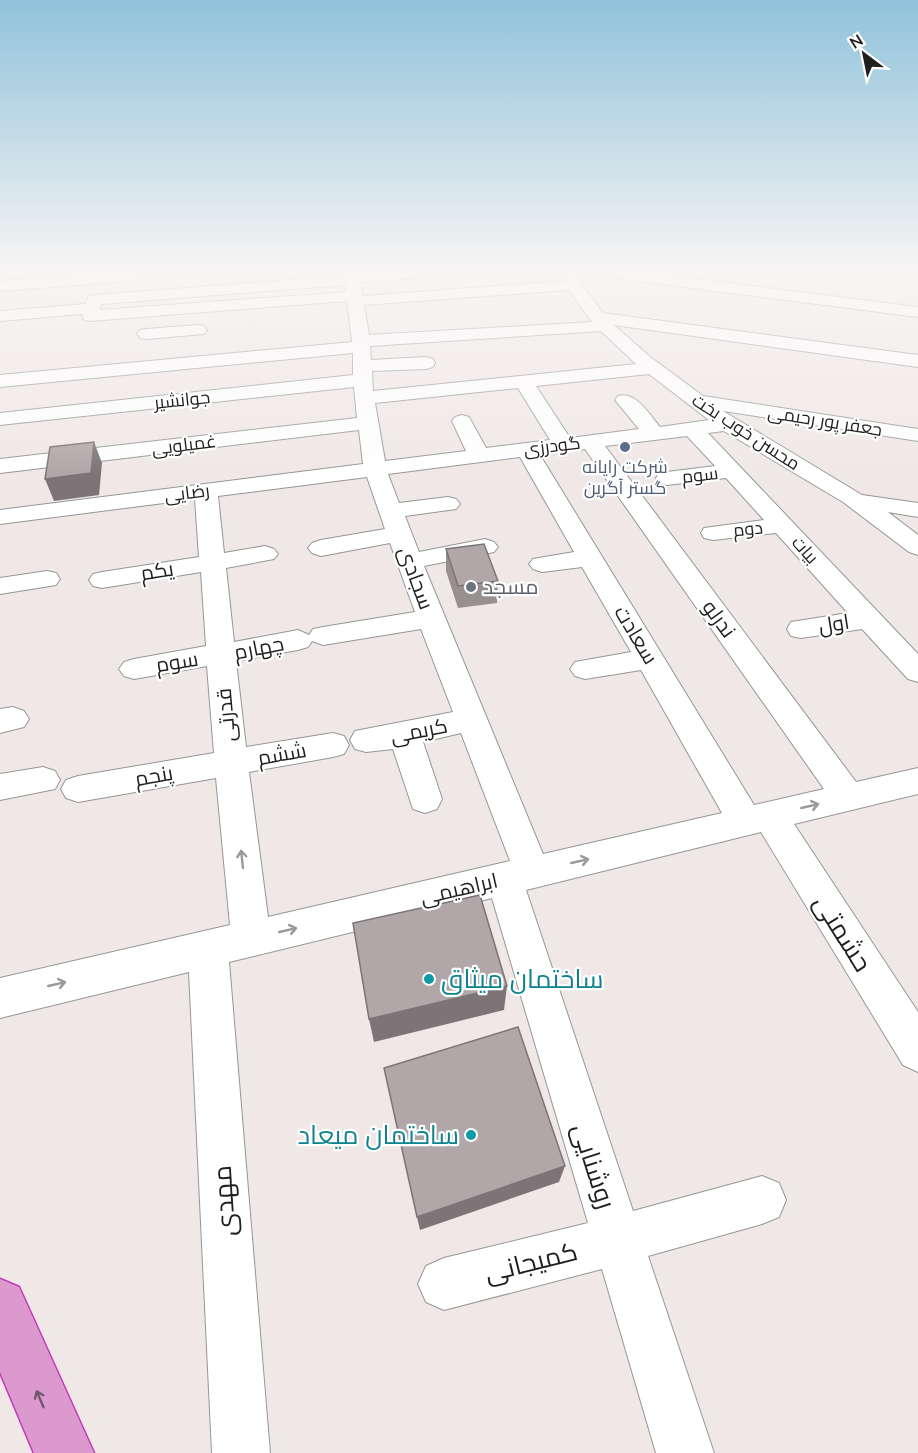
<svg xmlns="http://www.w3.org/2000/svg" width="918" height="1453" font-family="'Nunito Sans',Cairo,sans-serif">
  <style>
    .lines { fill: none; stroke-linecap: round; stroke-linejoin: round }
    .minor-casing { stroke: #969696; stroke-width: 2 }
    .highway-casing { stroke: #c53cbb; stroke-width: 3 }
    .minor { fill: #fff; fill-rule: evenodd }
    .highway { fill: #dc99cd; fill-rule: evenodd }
    .wall { fill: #988f90 }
    .shaded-wall { fill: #7c7476 }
    .building { fill: #b1a6a8; stroke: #7c7476; stroke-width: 1.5 }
    .oneway { stroke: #9a9a9a }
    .oneway2 { stroke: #74566d }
    .service-dot { fill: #5c6f8a; stroke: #fff; stroke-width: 2 }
    .worship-dot { fill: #6b7280; stroke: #fff; stroke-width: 2 }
    .culture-dot { fill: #0f9aa8; stroke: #fff; stroke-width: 2 }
    .labels { text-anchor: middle; stroke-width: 4.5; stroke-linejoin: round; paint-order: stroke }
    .far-street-label { font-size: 18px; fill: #1f1f1f; stroke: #fff }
    .far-service-label { font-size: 18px; fill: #4e5e75; stroke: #fff }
    .street-label { font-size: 21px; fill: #1f1f1f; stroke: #fff }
    .worship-label { font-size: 21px; fill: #5b616d; stroke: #fff; text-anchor: start }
    .near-street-label { font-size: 26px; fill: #1f1f1f; stroke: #fff }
    .near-culture-label { font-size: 26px; fill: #0d838f; stroke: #fff; text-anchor: start }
  </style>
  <rect width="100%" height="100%" fill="#efe8e7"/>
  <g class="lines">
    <g class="minor-casing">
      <g id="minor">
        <path d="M 126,272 L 135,273 L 138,276 L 130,281 L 0,291 L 0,281 Z"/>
        <path d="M 344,272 L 436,272 L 428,277 L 360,282 L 363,296 L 565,281 L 561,272 L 575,272 L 585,289 L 603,313 L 918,355 L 918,367 L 614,325 L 649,356 L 703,396 L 918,429 L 918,441 L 723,411 L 862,495 L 918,503 L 918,517 L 888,512 L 918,535 L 918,555 L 909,552 L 843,502 L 724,431 L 708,433 L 918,654 L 918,682 L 908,679 L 862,629 L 801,638 L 791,636 L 787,629 L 791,622 L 848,613 L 776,533 L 713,540 L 704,538 L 701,533 L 704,528 L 764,520 L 726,478 L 667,485 L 659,483 L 656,478 L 659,473 L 715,466 L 687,436 L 605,446 L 856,782 L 918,768 L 918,794 L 794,824 L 918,1012 L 918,1072 L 903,1065 L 761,832 L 526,890 L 633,1211 L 762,1176 L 779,1183 L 786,1200 L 779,1217 L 762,1224 L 648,1256 L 714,1453 L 656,1453 L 602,1269 L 444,1310 L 426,1302 L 418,1284 L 426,1266 L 444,1258 L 588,1223 L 492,898 L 229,962 L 270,1453 L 212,1453 L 189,972 L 0,1018 L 0,978 L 230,925 L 216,778 L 78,802 L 66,798 L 61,789 L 66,780 L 78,776 L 214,753 L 207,666 L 134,679 L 124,676 L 119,669 L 124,662 L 134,659 L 206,646 L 201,572 L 102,588 L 93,586 L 89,580 L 93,574 L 102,572 L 199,557 L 195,499 L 0,524 L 0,510 L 363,464 L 359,430 L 0,473 L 0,459 L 357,418 L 354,387 L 0,425 L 0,413 L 353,375 L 353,353 L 0,387 L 0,375 L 352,342 L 347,301 L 90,321 L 84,320 L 82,314 L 0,321 L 0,311 L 85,304 L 88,297 L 94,295 L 344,276 ZM 345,285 L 346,292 L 100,310 L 101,304 ZM 569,290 L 592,322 L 369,335 L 364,305 ZM 601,331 L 636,364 L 373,391 L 372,371 L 426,369 L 433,367 L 435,363 L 433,359 L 426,357 L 371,360 L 370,346 ZM 649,374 L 709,420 L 660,427 C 649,414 636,391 618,396 L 615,400 L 639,429 L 570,438 L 536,386 ZM 518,388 L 550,440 L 486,448 L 469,417 L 462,415 L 455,417 L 452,421 L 466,451 L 385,461 L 375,403 ZM 585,449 L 824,789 L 754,805 L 540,455 ZM 520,457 L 574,552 L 533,559 L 529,564 L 533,569 L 542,572 L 582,567 L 631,652 L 575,662 L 570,669 L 575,676 L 585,679 L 641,670 L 722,813 L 543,854 L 424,566 L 494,552 L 498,547 L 494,542 L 485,539 L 419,552 L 405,516 L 456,509 L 460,504 L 456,499 L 448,497 L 399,503 L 388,474 ZM 367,477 L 385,529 L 321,540 L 312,543 L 308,548 L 312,553 L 321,556 L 390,543 L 415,612 L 323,627 L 313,629 L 309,635 L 298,630 L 234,642 L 226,568 L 274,559 L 278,554 L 274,549 L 265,546 L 224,553 L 218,496 ZM 421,629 L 453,712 L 355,731 L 350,740 L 355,749 L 366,752 L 393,749 L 413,809 L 425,813 L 437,809 L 442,799 L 423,742 L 461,733 L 510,861 L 268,917 L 249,772 L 333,757 L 344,754 L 349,745 L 344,736 L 333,733 L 246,747 L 236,661 L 298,650 L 308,647 L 312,641 L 323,645 Z"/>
        <path d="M 599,272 L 640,272 L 918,307 L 918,317 L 607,277 Z"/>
        <path d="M 198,325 L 204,326 L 207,330 L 204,334 L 146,339 L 140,338 L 137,334 L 140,330 L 146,329 Z"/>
        <path d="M 47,571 L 56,573 L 60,579 L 56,585 L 0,594 L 0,578 Z"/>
        <path d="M 13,707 L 24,711 L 29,719 L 24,727 L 0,733 L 0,709 Z"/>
        <path d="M 43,767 L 55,771 L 60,780 L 55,789 L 0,800 L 0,774 Z"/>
      </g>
    </g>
    <g class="highway-casing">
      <path id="highway" d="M 0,1279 L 19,1287 L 94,1453 L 34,1453 L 0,1372 Z"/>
    </g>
    <use href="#minor" class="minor"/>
    <use href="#highway" class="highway"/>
  </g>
  <path class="wall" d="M 446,549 L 498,581 L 497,603 L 458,608 L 446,571 Z"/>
  <g class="shaded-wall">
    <path d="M 94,442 L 102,463 L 99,495 L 54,501 L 45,479 Z"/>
    <path d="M 507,986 L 504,1010 L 374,1042 L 369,1019 Z"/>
    <path d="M 565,1166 L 559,1182 L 420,1230 L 417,1217 Z"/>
  </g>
  <g class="building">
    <path d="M 94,442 L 91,473 L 45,479 L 50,447 Z"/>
    <path d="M 484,544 L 498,581 L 458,586 L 446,549 Z"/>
    <path d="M 480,895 L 507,986 L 369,1019 L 353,923 Z"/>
    <path d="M 518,1027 L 565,1166 L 417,1217 L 384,1068 Z"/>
  </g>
  <defs><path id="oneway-shaft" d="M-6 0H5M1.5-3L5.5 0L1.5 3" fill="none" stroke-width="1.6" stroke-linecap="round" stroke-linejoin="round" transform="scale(1.5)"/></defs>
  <g class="oneway">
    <use href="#oneway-shaft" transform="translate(810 806) rotate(-13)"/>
    <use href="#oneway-shaft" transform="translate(242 859) rotate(-96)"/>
    <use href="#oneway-shaft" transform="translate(580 861) rotate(-13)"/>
    <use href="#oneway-shaft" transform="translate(288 930) rotate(-13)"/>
    <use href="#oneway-shaft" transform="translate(57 984) rotate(-13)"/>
  </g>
  <use class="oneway2" href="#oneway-shaft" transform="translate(40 1399) rotate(-113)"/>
  <linearGradient id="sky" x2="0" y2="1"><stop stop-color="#90c2db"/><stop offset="0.57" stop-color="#f8f5f4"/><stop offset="1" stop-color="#f8f5f4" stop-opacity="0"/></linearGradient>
  <rect width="918" height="475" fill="url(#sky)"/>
  <circle class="service-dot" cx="625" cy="447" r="6"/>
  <circle class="worship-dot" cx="471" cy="587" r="6"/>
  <g class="culture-dot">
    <circle cx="429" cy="979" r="6"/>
    <circle cx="471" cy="1135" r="6"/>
  </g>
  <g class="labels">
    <g class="far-street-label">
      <text transform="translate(182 400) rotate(-6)" y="6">جوانشیر</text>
      <text transform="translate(825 421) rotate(9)" y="6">جعفر پور رحیمی</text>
      <text transform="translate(746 432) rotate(33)" y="6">محسن خوب بخت</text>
      <text transform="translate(184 445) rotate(-7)" y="6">غمیلویی</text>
      <text transform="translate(552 446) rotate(-7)" y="6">گودرزی</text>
      <text transform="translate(700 475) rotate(-6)" y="6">سوم</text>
      <text transform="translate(187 493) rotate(-7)" y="6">رضایی</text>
      <text transform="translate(748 529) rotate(-6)" y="6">دوم</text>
      <text transform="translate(805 550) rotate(48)" y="6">بیات</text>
    </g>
    <g class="far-service-label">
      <text x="625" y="473">شرکت رایانه<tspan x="625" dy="21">گستر آگرین</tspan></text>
    </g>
    <g class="street-label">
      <text transform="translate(157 571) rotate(-9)" y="7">یکم</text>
      <text transform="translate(416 578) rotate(70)" y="7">سجادی</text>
      <text transform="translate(719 619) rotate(54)" y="7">ندرلو</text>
      <text transform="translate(834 624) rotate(-9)" y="7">اول</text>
      <text transform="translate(636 635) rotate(59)" y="7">سعادت</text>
      <text transform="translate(259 648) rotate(-11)" y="7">چهارم</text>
      <text transform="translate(177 662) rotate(-9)" y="7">سوم</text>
      <text transform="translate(226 715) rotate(-95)" y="7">قدرتی</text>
      <text transform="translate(419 731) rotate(-11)" y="7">کریمی</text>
      <text transform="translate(282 754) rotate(-10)" y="7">ششم</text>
      <text transform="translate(154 776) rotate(-10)" y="7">پنجم</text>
      <text transform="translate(459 889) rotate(-13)" y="7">ابراهیمی</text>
    </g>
    <g class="worship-label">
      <text x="483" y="594">مسجد</text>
    </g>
    <g class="near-street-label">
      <text transform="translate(843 933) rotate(58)" y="9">حشمتی</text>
      <text transform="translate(594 1166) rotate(72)" y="9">روشنایی</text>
      <text transform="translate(224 1201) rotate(-94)" y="9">مهدی</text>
      <text transform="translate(531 1262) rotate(-14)" y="9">کمیجانی</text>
    </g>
    <g class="near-culture-label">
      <text x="441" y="988">ساختمان میثاق</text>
      <text x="459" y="1144" text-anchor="end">ساختمان میعاد</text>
    </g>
  </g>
  <g transform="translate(864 54) rotate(328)" stroke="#ffffff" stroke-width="4.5" paint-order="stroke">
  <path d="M0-4.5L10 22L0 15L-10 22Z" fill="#1f1f1f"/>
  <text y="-9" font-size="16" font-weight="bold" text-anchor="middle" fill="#1f1f1f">N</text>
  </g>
</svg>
